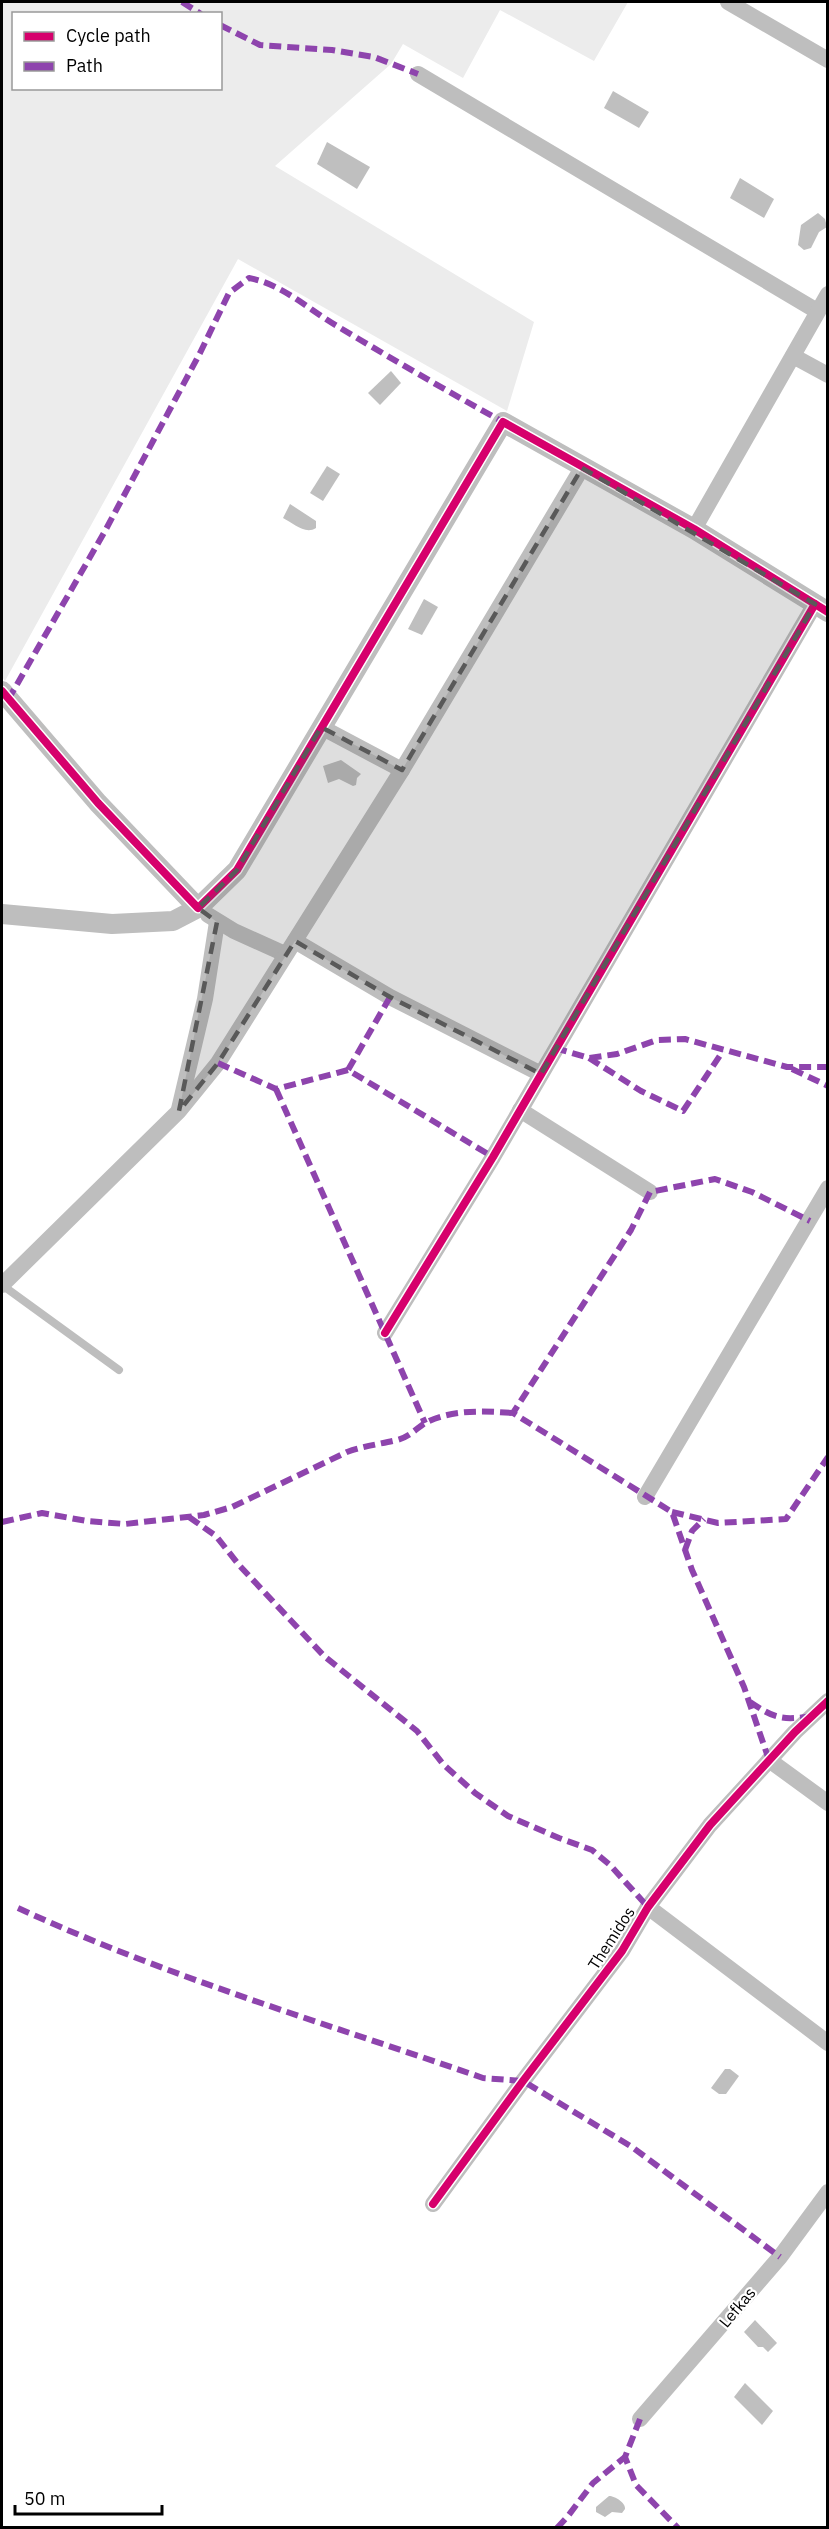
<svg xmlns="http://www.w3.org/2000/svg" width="829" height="2529" font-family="'IBM Plex Sans',sans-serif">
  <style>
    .green { fill: #ececec; fill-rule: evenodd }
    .water { fill: #bfbfbf }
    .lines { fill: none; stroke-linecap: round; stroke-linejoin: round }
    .service { stroke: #bebebe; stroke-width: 8 }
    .minor { stroke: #bebebe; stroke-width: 16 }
    .tertiary { stroke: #bebebe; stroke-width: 20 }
    .quiet { stroke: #8e44ad; stroke-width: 6; stroke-dasharray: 12 6; stroke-linecap: butt }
    .cycleway-casing { stroke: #fff; stroke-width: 11 }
    .cycleway { stroke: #d6006c; stroke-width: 8 }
    .marked { fill: #595959; fill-opacity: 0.2; stroke: #595959; stroke-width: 4.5; stroke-dasharray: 12 8; stroke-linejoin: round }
    .labels { text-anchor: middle; stroke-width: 4.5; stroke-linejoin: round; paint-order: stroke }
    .street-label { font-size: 16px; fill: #000; stroke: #fff }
  </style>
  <rect width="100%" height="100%" fill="#fff"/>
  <path class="green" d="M 2,2 L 628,2 L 594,61 L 500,10 L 463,78 L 403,44 L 391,64 L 275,166 L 534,322 L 507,411 L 238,259 L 5,681 L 2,677 ZM 14,14 L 220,14 L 220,88 L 14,88 Z"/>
  <g class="water">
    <path d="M 613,91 L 649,112 L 639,128 L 604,108 Z"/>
    <path d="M 327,142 L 370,167 L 357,189 L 317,164 Z"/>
    <path d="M 740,178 L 774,199 L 764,218 L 730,198 Z"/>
    <path d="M 818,213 L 825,219 L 827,227 L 819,232 L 811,248 L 804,250 L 798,245 L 801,225 Z"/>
    <path d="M 391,371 L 401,383 L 380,405 L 368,393 Z"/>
    <path d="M 327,466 L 340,474 L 323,501 L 310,493 Z"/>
    <path d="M 290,504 L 316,521 L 316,528 C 305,535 293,523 283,518 Z"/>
    <path d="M 424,599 L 438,607 L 422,635 L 408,629 Z"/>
    <path d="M 341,760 L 361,774 L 357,778 L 356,785 L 353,786 L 339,779 L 328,783 L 323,766 Z"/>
    <path d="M 725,2069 L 730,2069 L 739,2076 L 726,2094 L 719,2094 L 711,2088 Z"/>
    <path d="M 755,2320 L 777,2343 L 768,2352 L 763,2347 L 758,2347 L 744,2332 Z"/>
    <path d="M 745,2383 L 773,2411 L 762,2425 L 734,2397 Z"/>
    <path d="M 609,2496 C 615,2496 626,2503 625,2509 L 622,2513 L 612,2512 L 605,2517 L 596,2512 L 596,2507 Z"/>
  </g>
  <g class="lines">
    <path class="service" d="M 2,1285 L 119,1370"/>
    <g class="minor">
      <path d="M 728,2 L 828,60"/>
      <path d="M 418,74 L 817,311"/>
      <path d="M 793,356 L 828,375"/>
      <path d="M 694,529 L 828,294"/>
      <path d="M 321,727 L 402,770"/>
      <path d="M 208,915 L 234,931 L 285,954"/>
      <path d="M 295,941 L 390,997 L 541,1074"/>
      <path d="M 179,1109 L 205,999 L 217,922"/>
      <path d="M 520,1110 L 650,1192"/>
      <path d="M 2,1285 L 179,1111 L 218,1063 L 402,770 L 582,468"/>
      <path d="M 385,1333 L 493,1157 L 815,604"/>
      <path d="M 645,1497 L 828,1188"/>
      <path d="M 769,1760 L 828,1803"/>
      <path d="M 648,1907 L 828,2043"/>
      <path d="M 433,2204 L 523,2081 L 622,1951 L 648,1907 L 710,1825 L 795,1732 L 828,1701"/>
      <path d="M 640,2419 L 780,2257 L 828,2192"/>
    </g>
    <g class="tertiary">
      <path d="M 2,691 L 98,803 L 198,908 L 237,870 L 503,422 L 694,529 L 828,612"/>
      <path d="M 2,914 L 112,924 L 173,921 L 198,908"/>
    </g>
    <g class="quiet">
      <path d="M 182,2 L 201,14"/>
      <path d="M 220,25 L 260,45 L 332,50 L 374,57 L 418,74"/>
      <path d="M 8,700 L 105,531 L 200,353 L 229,293 L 249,278 C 282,284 308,309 337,326 C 392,359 447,391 503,422"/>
      <path d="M 390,997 L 348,1070 L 493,1157"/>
      <path d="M 555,1048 L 589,1058 L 617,1054 L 657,1040 L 685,1039 L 787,1067 L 828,1067"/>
      <path d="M 589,1058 L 641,1091 L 683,1111 L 723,1051"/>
      <path d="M 218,1063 L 276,1089 L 348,1070"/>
      <path d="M 792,1069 L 828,1086"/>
      <path d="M 276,1089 L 425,1423"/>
      <path d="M 672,1512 L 718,1523 L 786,1519 L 828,1457"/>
      <path d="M 189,1517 L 216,1536 L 239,1565 L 324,1656 L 417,1731 L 443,1764 L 475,1793 L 508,1816 L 559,1838 L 592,1850 L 610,1865 L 648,1907"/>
      <path d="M 2,1522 L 42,1513 L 87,1521 L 125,1524 L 204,1515 L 232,1507 L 347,1452 C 364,1446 380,1444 397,1440 C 409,1437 416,1429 425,1423 C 452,1409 484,1411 513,1413"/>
      <path d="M 685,1550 L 692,1531 L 704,1519"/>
      <path d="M 750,1702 C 774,1718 782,1721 811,1716"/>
      <path d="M 769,1760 L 744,1687 L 692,1570 L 672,1512 L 513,1413 L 631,1230 L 650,1192 L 715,1179 L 752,1192 L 810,1221"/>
      <path d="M 18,1908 C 167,1977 328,2024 483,2078 L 523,2081 L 632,2147 L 780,2257"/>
      <path d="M 640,2419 L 625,2457 L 636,2485 L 678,2528"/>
      <path d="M 557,2528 L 568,2516 L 593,2483 L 625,2457"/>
    </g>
    <g class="cycleway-casing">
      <g id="cycleway">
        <path d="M 2,691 L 98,803 L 198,908 L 237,870 L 503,422 L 694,529 L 828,612"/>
        <path d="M 385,1333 L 493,1157 L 815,604"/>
        <path d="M 433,2204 L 523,2081 L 622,1951 L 648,1907 L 710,1825 L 795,1732 L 828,1701"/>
      </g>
    </g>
    <use href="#cycleway" class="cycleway"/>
  </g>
  <path class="marked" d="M 582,468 L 815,604 L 541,1074 L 390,997 L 295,941 L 218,1063 L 179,1111 L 217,922 L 198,908 L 237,870 L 321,727 L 402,770 Z"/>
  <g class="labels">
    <g class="street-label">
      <text transform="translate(611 1938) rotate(-57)" y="6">Themidos</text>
      <text transform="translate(737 2307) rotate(-50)" y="6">Lefkas</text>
    </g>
  </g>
  <rect width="829" height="2529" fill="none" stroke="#000000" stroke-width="6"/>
  <rect x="12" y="12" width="210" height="78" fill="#ffffff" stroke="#999999" stroke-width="1.5"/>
  <rect x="24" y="32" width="30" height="9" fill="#d6006c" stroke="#999999" stroke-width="1.5"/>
  <text x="66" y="42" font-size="18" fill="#000000">Cycle path</text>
  <rect x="24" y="62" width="30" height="9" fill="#8e44ad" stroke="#999999" stroke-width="1.5"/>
  <text x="66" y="72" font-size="18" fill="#000000">Path</text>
  <path d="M15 2505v9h147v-9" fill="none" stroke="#000000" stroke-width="3"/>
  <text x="24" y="2505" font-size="18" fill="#000000" stroke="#ffffff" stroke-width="4.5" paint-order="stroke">50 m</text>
</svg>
